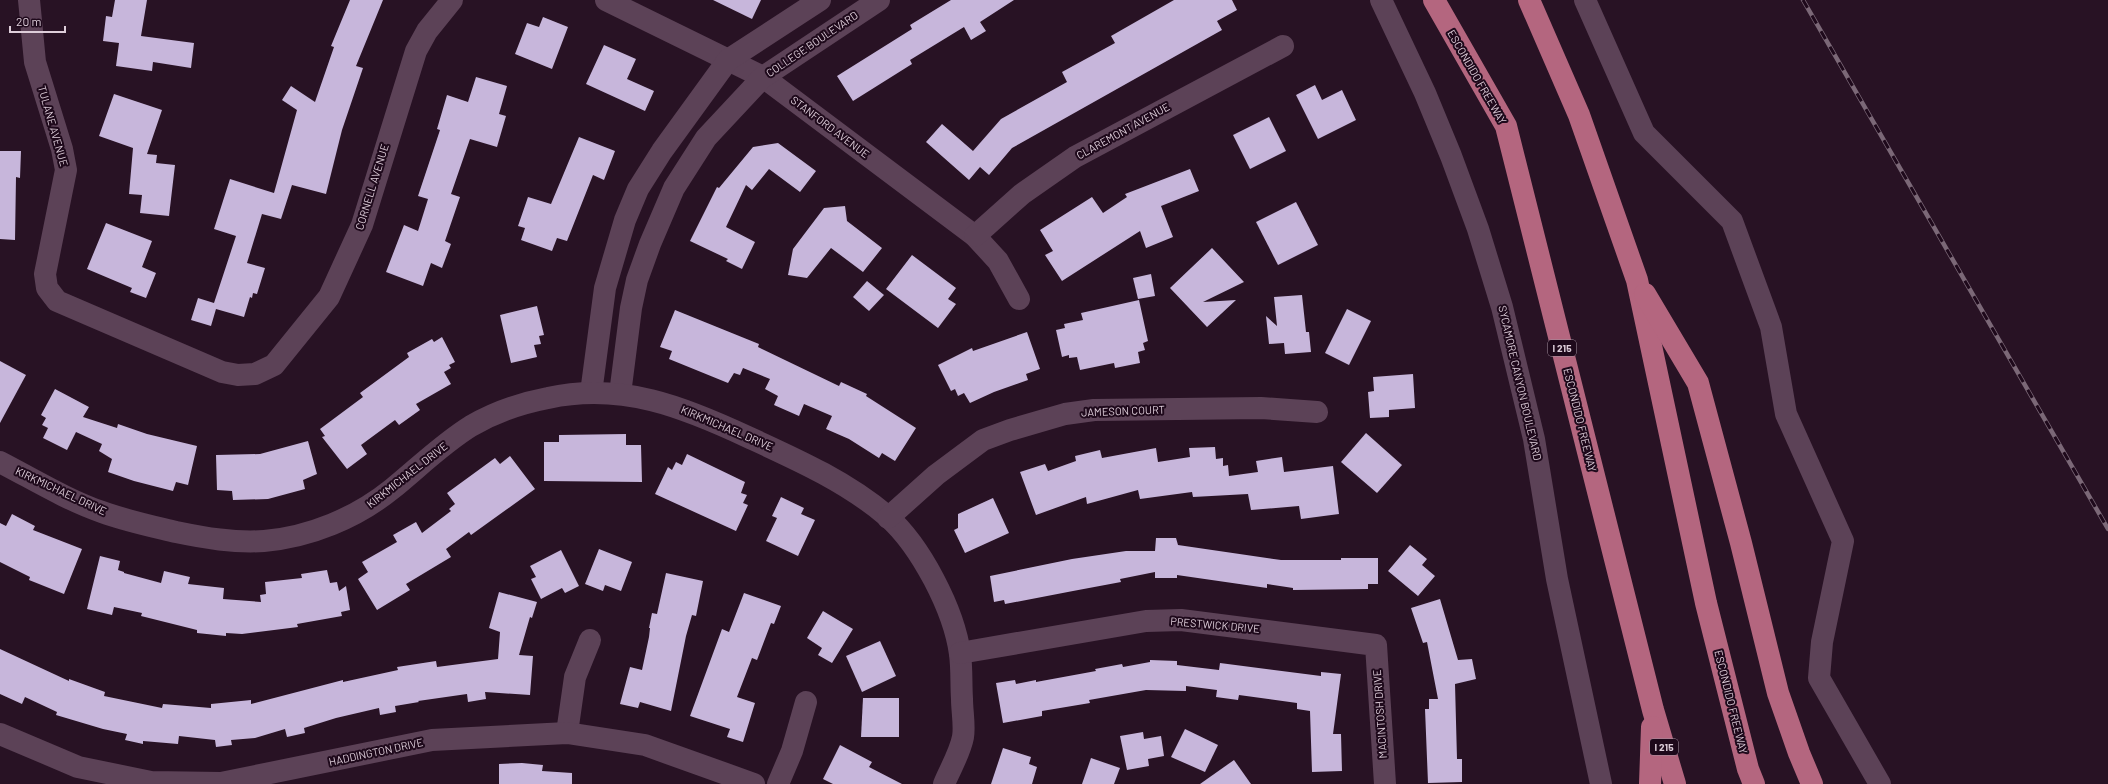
<svg xmlns="http://www.w3.org/2000/svg" width="2108" height="784" font-family="Barlow,sans-serif">
  <style>
    .building { fill: #c7b6db }
    .lines { fill: none; stroke-linecap: round; stroke-linejoin: round }
    .minor { stroke: #5c4257; stroke-width: 22 }
    .highway { stroke: #b4667f; stroke-width: 22 }
    .rail-casing { stroke: #7b6877; stroke-width: 4.5 }
    .rail { stroke: #1e091b; stroke-width: 3; stroke-dasharray: 9; stroke-linecap: butt }
    .labels { text-anchor: middle; stroke-width: 4; stroke-linejoin: round; paint-order: stroke }
    .shield { fill: #1e091b; stroke: #a493a1; stroke-width: 1 }
    .shield-label { font-size: 10px; font-weight: bold; fill: #deceda }
    .street-label { font-size: 11px; fill: #deceda; stroke: #1e091b }
  </style>
  <rect width="100%" height="100%" fill="#281224"/>
  <g class="building">
    <path d="M 115,0 L 147,0 L 141,36 L 194,43 L 191,68 L 153,62 L 152,71 L 116,66 L 119,43 L 103,41 L 106,16 L 112,17 Z"/>
    <path d="M 350,0 L 383,0 L 356,66 L 363,68 L 342,130 L 326,194 L 292,185 L 281,219 L 262,214 L 247,263 L 265,268 L 257,294 L 253,293 L 252,298 L 250,297 L 244,317 L 216,309 L 211,326 L 191,320 L 198,298 L 214,303 L 236,236 L 214,229 L 230,179 L 274,193 L 297,110 L 282,100 L 291,86 L 315,102 L 334,47 L 331,46 Z"/>
    <path d="M 713,0 L 761,0 L 752,19 Z"/>
    <path d="M 951,0 L 1014,0 L 980,22 L 986,31 L 971,40 L 964,27 L 910,60 L 912,64 L 853,101 L 837,76 L 912,29 L 910,25 Z"/>
    <path d="M 1174,0 L 1232,0 L 1237,10 L 1217,21 L 1222,30 L 1012,148 L 989,175 L 980,167 L 969,180 L 926,142 L 942,124 L 973,151 L 1001,119 L 1067,82 L 1062,72 L 1115,43 L 1111,36 Z"/>
    <path d="M 543,17 L 568,27 L 552,69 L 515,54 L 527,23 L 539,27 Z"/>
    <path d="M 604,45 L 636,59 L 627,79 L 654,91 L 645,111 L 586,84 Z"/>
    <path d="M 476,77 L 507,86 L 499,114 L 506,116 L 497,147 L 470,139 L 451,194 L 460,197 L 445,241 L 451,244 L 442,268 L 431,263 L 423,286 L 386,272 L 404,225 L 418,231 L 428,199 L 418,196 L 440,130 L 437,129 L 447,95 L 468,102 Z"/>
    <path d="M 1315,85 L 1322,100 L 1342,90 L 1356,120 L 1318,139 L 1296,95 Z"/>
    <path d="M 114,94 L 162,110 L 147,154 L 157,155 L 156,163 L 175,165 L 169,216 L 140,213 L 142,195 L 129,194 L 133,148 L 99,136 Z"/>
    <path d="M 1269,117 L 1286,151 L 1250,169 L 1233,135 Z"/>
    <path d="M 579,137 L 615,151 L 604,180 L 593,175 L 567,241 L 557,238 L 552,251 L 521,240 L 525,228 L 518,226 L 528,197 L 551,204 Z"/>
    <path d="M 778,143 L 816,171 L 800,192 L 769,169 L 752,190 L 746,185 L 726,227 L 755,242 L 742,269 L 726,261 L 728,259 L 690,241 L 717,187 L 719,188 L 753,147 Z"/>
    <path d="M 0,151 L 21,151 L 20,178 L 16,177 L 15,240 L 0,239 Z"/>
    <path d="M 1190,169 L 1199,191 L 1161,206 L 1173,237 L 1146,248 L 1140,231 L 1062,281 L 1045,255 L 1053,251 L 1040,230 L 1092,197 L 1103,213 L 1127,197 L 1125,194 Z"/>
    <path d="M 1296,202 L 1318,245 L 1278,265 L 1256,222 Z"/>
    <path d="M 845,206 L 847,221 L 882,248 L 863,272 L 831,248 L 807,278 L 788,275 L 793,249 L 824,208 Z"/>
    <path d="M 106,223 L 152,241 L 142,267 L 156,273 L 146,298 L 130,292 L 132,288 L 87,269 Z"/>
    <path d="M 1212,248 L 1244,282 L 1203,302 L 1236,300 L 1207,327 L 1170,288 Z"/>
    <path d="M 912,255 L 956,288 L 948,299 L 956,304 L 938,328 L 886,289 Z"/>
    <path d="M 1151,274 L 1155,296 L 1138,299 L 1133,278 Z"/>
    <path d="M 867,281 L 884,295 L 869,311 L 853,297 Z"/>
    <path d="M 1302,295 L 1306,332 L 1309,332 L 1311,352 L 1285,354 L 1284,343 L 1269,344 L 1266,316 L 1277,326 L 1274,297 Z"/>
    <path d="M 1139,300 L 1148,341 L 1143,343 L 1145,350 L 1138,352 L 1140,363 L 1115,368 L 1114,363 L 1080,370 L 1077,357 L 1069,358 L 1069,355 L 1062,357 L 1056,330 L 1065,328 L 1064,324 L 1083,320 L 1081,313 Z"/>
    <path d="M 537,306 L 544,335 L 539,336 L 541,344 L 534,345 L 537,357 L 511,363 L 500,315 Z"/>
    <path d="M 1347,309 L 1371,321 L 1349,365 L 1325,353 Z"/>
    <path d="M 675,310 L 759,344 L 758,347 L 839,386 L 841,382 L 867,394 L 866,396 L 916,428 L 895,461 L 882,453 L 879,458 L 849,439 L 826,429 L 832,416 L 804,404 L 799,416 L 774,405 L 778,396 L 765,389 L 770,379 L 743,368 L 740,375 L 734,373 L 728,383 L 669,359 L 672,351 L 660,347 Z"/>
    <path d="M 1027,332 L 1040,369 L 1026,374 L 1028,380 L 994,392 L 970,403 L 964,393 L 958,396 L 955,389 L 951,391 L 938,365 L 972,348 L 973,351 Z"/>
    <path d="M 442,337 L 455,362 L 449,365 L 451,368 L 444,372 L 451,384 L 416,404 L 420,410 L 399,425 L 395,420 L 361,445 L 367,454 L 347,469 L 322,437 L 325,436 L 320,429 L 363,397 L 360,393 L 409,357 L 407,353 L 432,339 L 434,342 Z"/>
    <path d="M 0,361 L 26,375 L 0,423 Z"/>
    <path d="M 1413,374 L 1415,408 L 1389,410 L 1389,417 L 1370,418 L 1368,392 L 1374,391 L 1373,377 Z"/>
    <path d="M 55,389 L 89,407 L 83,417 L 117,428 L 118,424 L 147,434 L 197,446 L 188,485 L 176,482 L 173,491 L 134,481 L 108,472 L 112,459 L 99,451 L 102,444 L 76,432 L 67,450 L 43,438 L 48,428 L 42,425 L 46,418 L 41,415 Z"/>
    <path d="M 1366,433 L 1402,465 L 1377,493 L 1341,462 Z"/>
    <path d="M 626,434 L 626,445 L 641,445 L 642,482 L 544,481 L 544,442 L 559,442 L 559,435 Z"/>
    <path d="M 308,441 L 317,474 L 303,480 L 305,489 L 268,499 L 233,500 L 232,491 L 217,490 L 216,455 L 260,454 Z"/>
    <path d="M 1215,447 L 1216,459 L 1223,458 L 1223,466 L 1228,465 L 1229,476 L 1258,472 L 1256,461 L 1282,457 L 1284,472 L 1333,466 L 1339,514 L 1301,519 L 1299,506 L 1251,510 L 1248,494 L 1193,497 L 1192,492 L 1140,499 L 1138,490 L 1087,504 L 1086,497 L 1036,515 L 1020,472 L 1045,464 L 1048,471 L 1076,461 L 1075,456 L 1100,450 L 1102,458 L 1156,448 L 1158,462 L 1190,457 L 1189,448 Z"/>
    <path d="M 687,454 L 745,482 L 741,493 L 747,495 L 743,503 L 748,505 L 736,531 L 655,494 L 668,467 L 672,470 L 676,462 L 682,465 Z"/>
    <path d="M 510,456 L 535,489 L 471,535 L 469,532 L 446,549 L 451,557 L 406,584 L 410,590 L 377,610 L 358,579 L 368,572 L 362,562 L 397,542 L 393,535 L 416,522 L 422,533 L 451,511 L 449,509 L 455,504 L 447,493 L 495,458 L 500,464 Z"/>
    <path d="M 781,497 L 804,508 L 801,514 L 815,520 L 798,556 L 766,541 L 777,518 L 772,516 Z"/>
    <path d="M 993,498 L 1009,533 L 965,553 L 954,530 L 958,528 L 958,514 Z"/>
    <path d="M 12,514 L 35,526 L 33,530 L 82,549 L 64,594 L 29,580 L 30,577 L 0,562 L 0,523 L 6,526 Z"/>
    <path d="M 1156,538 L 1176,538 L 1178,545 L 1281,560 L 1341,560 L 1341,558 L 1378,558 L 1378,584 L 1368,584 L 1368,589 L 1293,590 L 1293,588 L 1267,584 L 1267,588 L 1177,575 L 1177,578 L 1155,578 L 1155,572 L 1120,579 L 1121,582 L 1073,591 L 1005,604 L 1004,600 L 994,602 L 990,576 L 1072,559 L 1126,551 L 1155,551 Z"/>
    <path d="M 1410,545 L 1427,559 L 1422,565 L 1435,576 L 1418,596 L 1388,571 Z"/>
    <path d="M 599,549 L 632,562 L 621,591 L 605,585 L 603,591 L 585,584 Z"/>
    <path d="M 561,550 L 579,586 L 565,593 L 562,588 L 541,599 L 531,579 L 536,577 L 530,566 Z"/>
    <path d="M 100,556 L 120,561 L 118,570 L 124,572 L 124,573 L 161,583 L 164,571 L 190,577 L 188,584 L 224,588 L 223,599 L 261,602 L 260,595 L 266,594 L 265,582 L 302,578 L 301,574 L 327,570 L 330,583 L 337,582 L 339,591 L 346,586 L 350,610 L 341,612 L 342,616 L 297,624 L 298,627 L 242,634 L 226,633 L 226,636 L 197,633 L 197,630 L 141,616 L 142,613 L 114,607 L 112,615 L 87,609 Z"/>
    <path d="M 666,573 L 703,581 L 696,616 L 692,615 L 686,636 L 671,711 L 640,702 L 638,708 L 620,704 L 630,667 L 642,670 L 649,637 L 650,628 L 649,628 L 652,613 L 657,614 Z"/>
    <path d="M 499,592 L 537,602 L 532,618 L 530,617 L 519,655 L 533,656 L 530,695 L 485,692 L 486,699 L 468,702 L 467,694 L 418,701 L 419,702 L 395,706 L 396,712 L 380,715 L 379,708 L 336,718 L 304,728 L 305,733 L 287,737 L 285,729 L 255,738 L 231,740 L 232,745 L 216,747 L 215,740 L 179,736 L 178,744 L 143,741 L 143,744 L 125,740 L 127,734 L 103,729 L 56,715 L 57,712 L 25,697 L 22,704 L 0,694 L 0,649 L 69,681 L 69,679 L 105,692 L 104,696 L 162,708 L 163,704 L 211,708 L 211,704 L 251,700 L 251,704 L 343,680 L 343,682 L 398,670 L 397,667 L 436,661 L 437,667 L 498,659 L 500,632 L 489,628 Z"/>
    <path d="M 744,593 L 781,606 L 774,624 L 771,623 L 757,660 L 752,658 L 737,697 L 755,703 L 743,742 L 727,737 L 730,729 L 690,716 L 722,629 L 729,632 Z"/>
    <path d="M 1440,599 L 1458,660 L 1472,659 L 1476,679 L 1455,684 L 1457,759 L 1462,759 L 1462,782 L 1428,783 L 1425,709 L 1429,709 L 1429,699 L 1438,699 L 1427,642 L 1423,643 L 1411,608 Z"/>
    <path d="M 823,611 L 853,629 L 832,663 L 818,655 L 822,648 L 807,638 Z"/>
    <path d="M 880,641 L 896,676 L 862,692 L 846,656 Z"/>
    <path d="M 1150,660 L 1177,661 L 1177,665 L 1219,670 L 1220,663 L 1321,676 L 1321,672 L 1341,674 L 1333,734 L 1341,734 L 1342,771 L 1312,772 L 1310,711 L 1297,709 L 1297,703 L 1239,695 L 1238,700 L 1216,697 L 1217,690 L 1186,686 L 1186,691 L 1146,690 L 1089,700 L 1090,703 L 1042,711 L 1042,716 L 1003,723 L 996,683 L 1015,680 L 1016,684 L 1036,680 L 1036,682 L 1096,671 L 1095,669 L 1122,664 L 1123,667 L 1150,662 Z"/>
    <path d="M 863,698 L 899,698 L 899,737 L 861,737 Z"/>
    <path d="M 1185,729 L 1218,745 L 1205,772 L 1171,757 Z"/>
    <path d="M 1143,732 L 1144,739 L 1161,736 L 1164,756 L 1148,759 L 1149,766 L 1127,770 L 1120,736 Z"/>
    <path d="M 840,745 L 872,762 L 869,767 L 902,784 L 833,784 L 823,779 Z"/>
    <path d="M 1003,748 L 1031,757 L 1029,764 L 1037,767 L 1032,784 L 991,784 Z"/>
    <path d="M 1091,758 L 1120,768 L 1114,784 L 1082,784 Z"/>
    <path d="M 1234,760 L 1251,784 L 1200,784 Z"/>
    <path d="M 522,763 L 543,765 L 542,771 L 572,773 L 572,784 L 499,784 L 499,764 Z"/>
  </g>
  <g class="lines">
    <g class="minor">
      <path d="M 29,0 L 35,62 L 62,149 L 66,170 L 45,274 L 47,288 L 57,301 L 222,372 L 238,375 L 255,374 L 274,365 L 329,297 L 362,225 L 416,51 L 427,31 L 452,0"/>
      <path d="M 606,0 L 763,77 L 975,236 L 998,261 L 1019,299"/>
      <path d="M 1381,0 L 1425,93 L 1451,156 L 1478,229 L 1502,307 L 1534,439 L 1557,579 L 1601,784"/>
      <path d="M 1585,0 L 1644,133 L 1732,221 L 1771,327 L 1786,414 L 1843,541 L 1822,642 L 1819,678 L 1880,784"/>
      <path d="M 975,236 L 1022,194 L 1075,157 L 1283,46"/>
      <path d="M 591,393 L 605,288 L 625,220 L 638,189 L 662,151 L 728,60 L 820,0"/>
      <path d="M 620,394 L 631,308 L 637,280 L 650,244 L 674,188 L 706,138 L 763,77 L 879,0"/>
      <path d="M 0,462 C 33,479 67,500 102,512 C 127,521 151,526 176,532 C 205,538 234,543 264,541 C 310,537 356,518 392,489 C 418,468 442,444 471,426 C 495,412 522,403 548,398 C 622,382 684,407 750,438 C 798,460 847,482 887,516 C 921,546 954,610 960,654 C 962,669 961,684 962,699 C 962,711 965,726 963,737 C 960,753 950,769 944,784"/>
      <path d="M 888,518 L 936,475 L 983,440 L 1010,430 L 1065,414 L 1094,410 L 1261,408 L 1317,412"/>
      <path d="M 960,653 L 1146,621 L 1181,620 L 1376,645 L 1385,784"/>
      <path d="M 567,733 L 575,677 L 590,640"/>
      <path d="M 0,734 L 78,767 L 151,782 L 221,783 L 432,740 L 567,733 L 645,745 L 754,784"/>
      <path d="M 778,784 L 792,751 L 806,702"/>
    </g>
    <g class="highway">
      <path d="M 1434,0 L 1506,126 L 1653,710 L 1675,784"/>
      <path d="M 1529,0 L 1579,115 L 1637,280 L 1706,603 L 1748,769 L 1754,784"/>
      <path d="M 1645,294 L 1698,383 L 1741,543 L 1778,693 L 1799,753 L 1812,784"/>
      <path d="M 1650,784 L 1652,727"/>
    </g>
    <g class="rail-casing">
      <path id="rail" d="M 1803,0 L 2108,529"/>
    </g>
    <use href="#rail" class="rail"/>
  </g>
  <g class="labels">
    <g class="shield">
      <rect x="1548" y="340" width="28" height="16" rx="3"/>
      <rect x="1650" y="739" width="28" height="16" rx="3"/>
    </g>
    <g class="shield-label">
      <text x="1562" y="352">I 215</text>
      <text x="1664" y="751">I 215</text>
    </g>
    <g class="street-label">
      <text transform="translate(812 44) rotate(-34)" y="4">COLLEGE BOULEVARD</text>
      <text transform="translate(1477 77) rotate(60)" y="4">ESCONDIDO FREEWAY</text>
      <text transform="translate(53 126) rotate(74)" y="4">TULANE AVENUE</text>
      <text transform="translate(830 127) rotate(37)" y="4">STANFORD AVENUE</text>
      <text transform="translate(1123 131) rotate(-29)" y="4">CLAREMONT AVENUE</text>
      <text transform="translate(372 187) rotate(-73)" y="4">CORNELL AVENUE</text>
      <text transform="translate(1520 383) rotate(77)" y="4">SYCAMORE CANYON BOULEVARD</text>
      <text transform="translate(1123 411) rotate(-2)" y="4">JAMESON COURT</text>
      <text transform="translate(1580 420) rotate(76)" y="4">ESCONDIDO FREEWAY</text>
      <text transform="translate(727 428) rotate(23)" y="4">KIRKMICHAEL DRIVE</text>
      <text transform="translate(407 475) rotate(-38)" y="4">KIRKMICHAEL DRIVE</text>
      <text transform="translate(61 491) rotate(25)" y="4">KIRKMICHAEL DRIVE</text>
      <text transform="translate(1215 625) rotate(5)" y="4">PRESTWICK DRIVE</text>
      <text transform="translate(1731 702) rotate(76)" y="4">ESCONDIDO FREEWAY</text>
      <text transform="translate(1380 714) rotate(-94)" y="4">MACINTOSH DRIVE</text>
      <text transform="translate(376 752) rotate(-12)" y="4">HADDINGTON DRIVE</text>
    </g>
  </g>
  <path d="M10 26v6h55v-6" fill="none" stroke="#deceda" stroke-width="2"/>
  <text x="16" y="26" font-size="12" fill="#deceda" stroke="#1e091b" stroke-width="3" paint-order="stroke">20 m</text>
</svg>
